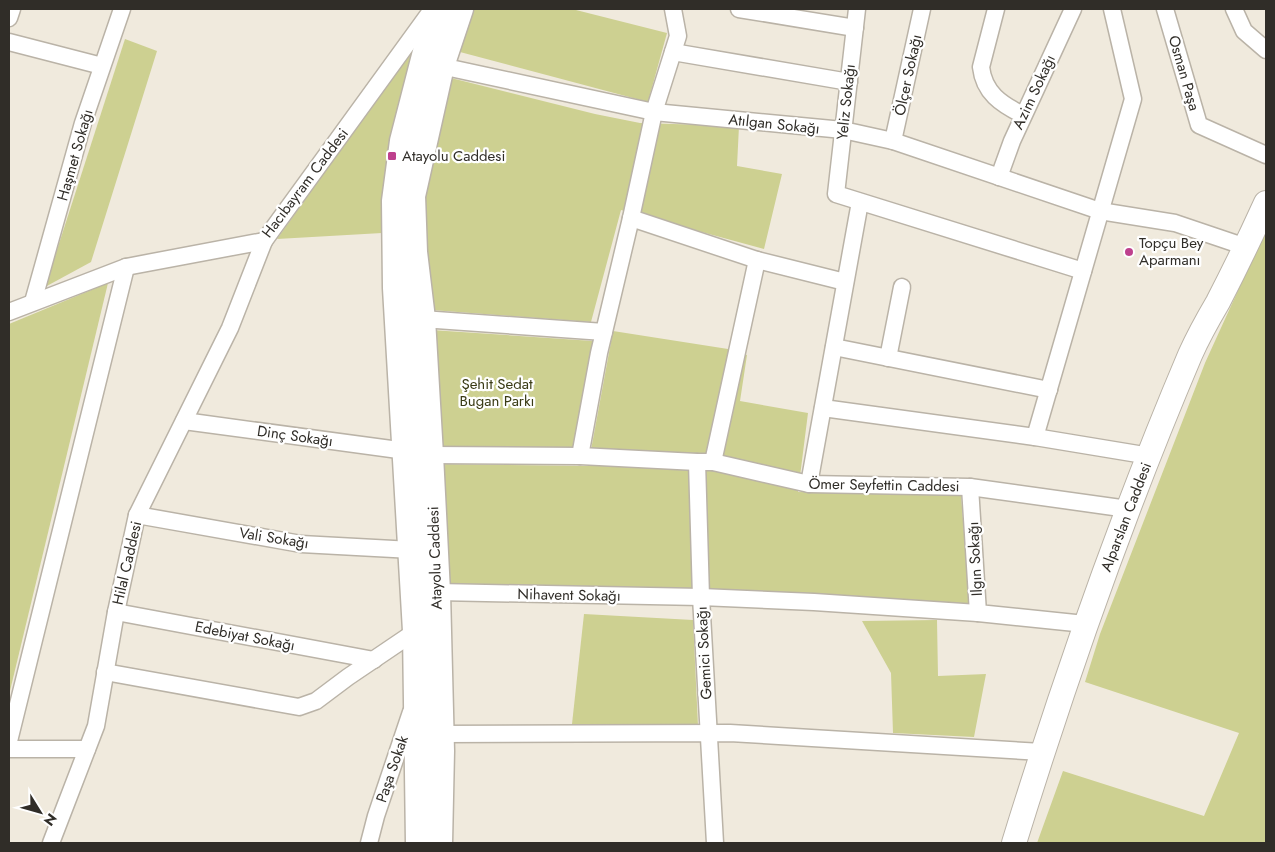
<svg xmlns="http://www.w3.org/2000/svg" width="1275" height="852" font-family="Jost,sans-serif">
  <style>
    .green { fill: #cdd091 }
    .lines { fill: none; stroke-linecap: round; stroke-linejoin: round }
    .street-casing { stroke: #bab3a7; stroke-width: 19 }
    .secondary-casing { stroke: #bab3a7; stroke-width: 26 }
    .primary-casing { stroke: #bab3a7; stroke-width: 29 }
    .street { stroke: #fff; stroke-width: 16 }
    .secondary { stroke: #fff; stroke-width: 24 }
    .primary { stroke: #fff; stroke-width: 26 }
    .poi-dot { fill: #be408d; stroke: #fff; stroke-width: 2 }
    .labels { text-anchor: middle; stroke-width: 4.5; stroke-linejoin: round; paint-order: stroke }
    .street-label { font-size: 15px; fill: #302d28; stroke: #fff }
    .poi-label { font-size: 15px; fill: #302d28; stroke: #fff; text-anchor: start }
    .park-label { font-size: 15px; fill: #3a3b15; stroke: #fff }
  </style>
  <rect width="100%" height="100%" fill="#f0eadd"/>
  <g class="green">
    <path d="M 472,9 L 572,9 L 667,33 L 648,102 L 460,52 Z"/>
    <path d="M 125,39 L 157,51 L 91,262 L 45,287 Z"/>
    <path d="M 415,46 L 383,192 L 382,233 L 277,239 Z"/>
    <path d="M 451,78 L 595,114 L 640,123 L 739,126 L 737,166 L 782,174 L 764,249 L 621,210 L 591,322 L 432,310 L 422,211 Z"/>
    <path d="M 1266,229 L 1266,843 L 1037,843 L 1063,771 L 1204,816 L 1239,733 L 1085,682 L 1100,634 L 1205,363 Z"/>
    <path d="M 108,283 L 9,695 L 9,324 Z"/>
    <path d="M 431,330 L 593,341 L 573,451 L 439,449 Z"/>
    <path d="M 613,331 L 728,349 L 747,355 L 740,401 L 808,413 L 798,492 L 961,495 L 970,607 L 446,593 L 440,464 L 588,466 Z"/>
    <path d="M 584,614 L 693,620 L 698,726 L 572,724 Z"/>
    <path d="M 937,620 L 938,676 L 986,674 L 974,737 L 893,733 L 891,673 L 862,621 Z"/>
  </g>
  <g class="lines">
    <g class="street-casing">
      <g id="street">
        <path d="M 739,9 L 855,28"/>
        <path d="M 857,9 L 836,194 L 1083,271"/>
        <path d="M 996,9 L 981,67 C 984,93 1001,104 1023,115"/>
        <path d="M 1112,9 L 1133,99 L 1035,437 L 1150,456"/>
        <path d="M 1165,9 L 1199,125 L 1266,155"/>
        <path d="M 1234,9 L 1244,31 L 1266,50"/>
        <path d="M 9,18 L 12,9"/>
        <path d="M 9,42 L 102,66"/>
        <path d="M 673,52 L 849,82"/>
        <path d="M 441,66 L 654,112 L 843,130 L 893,141 L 1100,211 L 1175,223 L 1246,247"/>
        <path d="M 893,141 L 922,9"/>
        <path d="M 999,177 L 1012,141 L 1073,9"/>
        <path d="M 631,218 L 757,260 L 845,282"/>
        <path d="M 33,302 L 83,123 L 122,9"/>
        <path d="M 9,312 L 126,267 L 264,241 L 431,11"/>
        <path d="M 422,319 L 604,332"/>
        <path d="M 834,347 L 1049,390"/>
        <path d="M 888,358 L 902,287"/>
        <path d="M 823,408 L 1035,437"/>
        <path d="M 184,421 L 406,451"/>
        <path d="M 430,455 L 580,456 L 697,462 L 713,462 L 809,484 L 970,487 L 1128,509"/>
        <path d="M 580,456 L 599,353 L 631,218 L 654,112 L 678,36 L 673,9"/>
        <path d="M 697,462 L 701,597 L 715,843"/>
        <path d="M 713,462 L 757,260"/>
        <path d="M 809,484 L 860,202"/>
        <path d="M 970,487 L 978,613 L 1085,624"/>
        <path d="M 137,515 L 301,544 L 412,550"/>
        <path d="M 437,592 L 701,597 L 814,602 L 978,613"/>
        <path d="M 116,612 L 374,660"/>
        <path d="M 105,672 L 299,707 L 316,701 L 348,677 L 416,631"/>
        <path d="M 441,734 L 730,733 L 1042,752"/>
        <path d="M 9,741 L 126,267"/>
        <path d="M 9,749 L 87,749"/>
        <path d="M 51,843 L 96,726 L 116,612 L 137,515 L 230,328 L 264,241"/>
        <path d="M 369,843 L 376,816 L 411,712"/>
      </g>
    </g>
    <g class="secondary-casing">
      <path id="secondary" d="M 1014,843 C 1065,678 1122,515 1190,355 C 1198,337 1208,319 1218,302 C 1235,269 1251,236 1266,203"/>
    </g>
    <g class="primary-casing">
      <g id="primary">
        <path d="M 419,843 L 416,631 L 396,288 L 395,201 L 403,141 L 437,9"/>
        <path d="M 439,843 L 441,751 L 437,592 L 430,455 L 422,319 L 414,252 L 412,196 L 441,66 L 460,9"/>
      </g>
    </g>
    <use href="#street" class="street"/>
    <use href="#secondary" class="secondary"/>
    <use href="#primary" class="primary"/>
  </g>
  <g class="poi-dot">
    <rect x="387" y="151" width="10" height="10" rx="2.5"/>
    <circle cx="1129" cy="252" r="5"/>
  </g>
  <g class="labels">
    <g class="street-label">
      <text transform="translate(1184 73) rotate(74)" y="5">Osman Paşa</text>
      <text transform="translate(908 75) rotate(-78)" y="5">Ölçer Sokağı</text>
      <text transform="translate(1034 92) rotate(-65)" y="5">Azim Sokağı</text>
      <text transform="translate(846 102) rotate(-84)" y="5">Yeliz Sokağı</text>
      <text transform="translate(774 124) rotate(6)" y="5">Atılgan Sokağı</text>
      <text transform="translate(75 155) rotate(-74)" y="5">Haşmet Sokağı</text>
      <text transform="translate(305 183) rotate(-53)" y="5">Hacıbayram Caddesi</text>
      <text transform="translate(295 436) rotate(8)" y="5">Dinç Sokağı</text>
      <text transform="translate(884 485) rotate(1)" y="5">Ömer Seyfettin Caddesi</text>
      <text transform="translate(1126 517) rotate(-69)" y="5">Alparslan Caddesi</text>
      <text transform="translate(274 538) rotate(9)" y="5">Vali Sokağı</text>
      <text transform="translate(435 558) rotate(-92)" y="5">Atayolu Caddesi</text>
      <text transform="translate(975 559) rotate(-93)" y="5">Ilgın Sokağı</text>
      <text transform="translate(127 563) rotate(-77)" y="5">Hilal Caddesi</text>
      <text transform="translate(569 595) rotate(1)" y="5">Nihavent Sokağı</text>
      <text transform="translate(245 636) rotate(11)" y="5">Edebiyat Sokağı</text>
      <text transform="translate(704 653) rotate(-93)" y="5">Gemici Sokağı</text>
      <text transform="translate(392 769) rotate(-71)" y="5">Paşa Sokak</text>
    </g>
    <g class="poi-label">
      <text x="402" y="161">Atayolu Caddesi</text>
      <text x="1139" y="248">Topçu Bey<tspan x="1139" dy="17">Aparmanı</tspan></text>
    </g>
    <g class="park-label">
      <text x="497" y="389">Şehit Sedat<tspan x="497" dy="17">Bugan Parkı</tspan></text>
    </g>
  </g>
  <rect width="1275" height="852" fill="none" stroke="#302d28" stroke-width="20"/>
  <g transform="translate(40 812) rotate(127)" stroke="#ffffff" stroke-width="4" paint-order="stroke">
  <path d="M0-4L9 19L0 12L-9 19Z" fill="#302d28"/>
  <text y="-8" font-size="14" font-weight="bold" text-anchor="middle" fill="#302d28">N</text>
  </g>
</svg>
